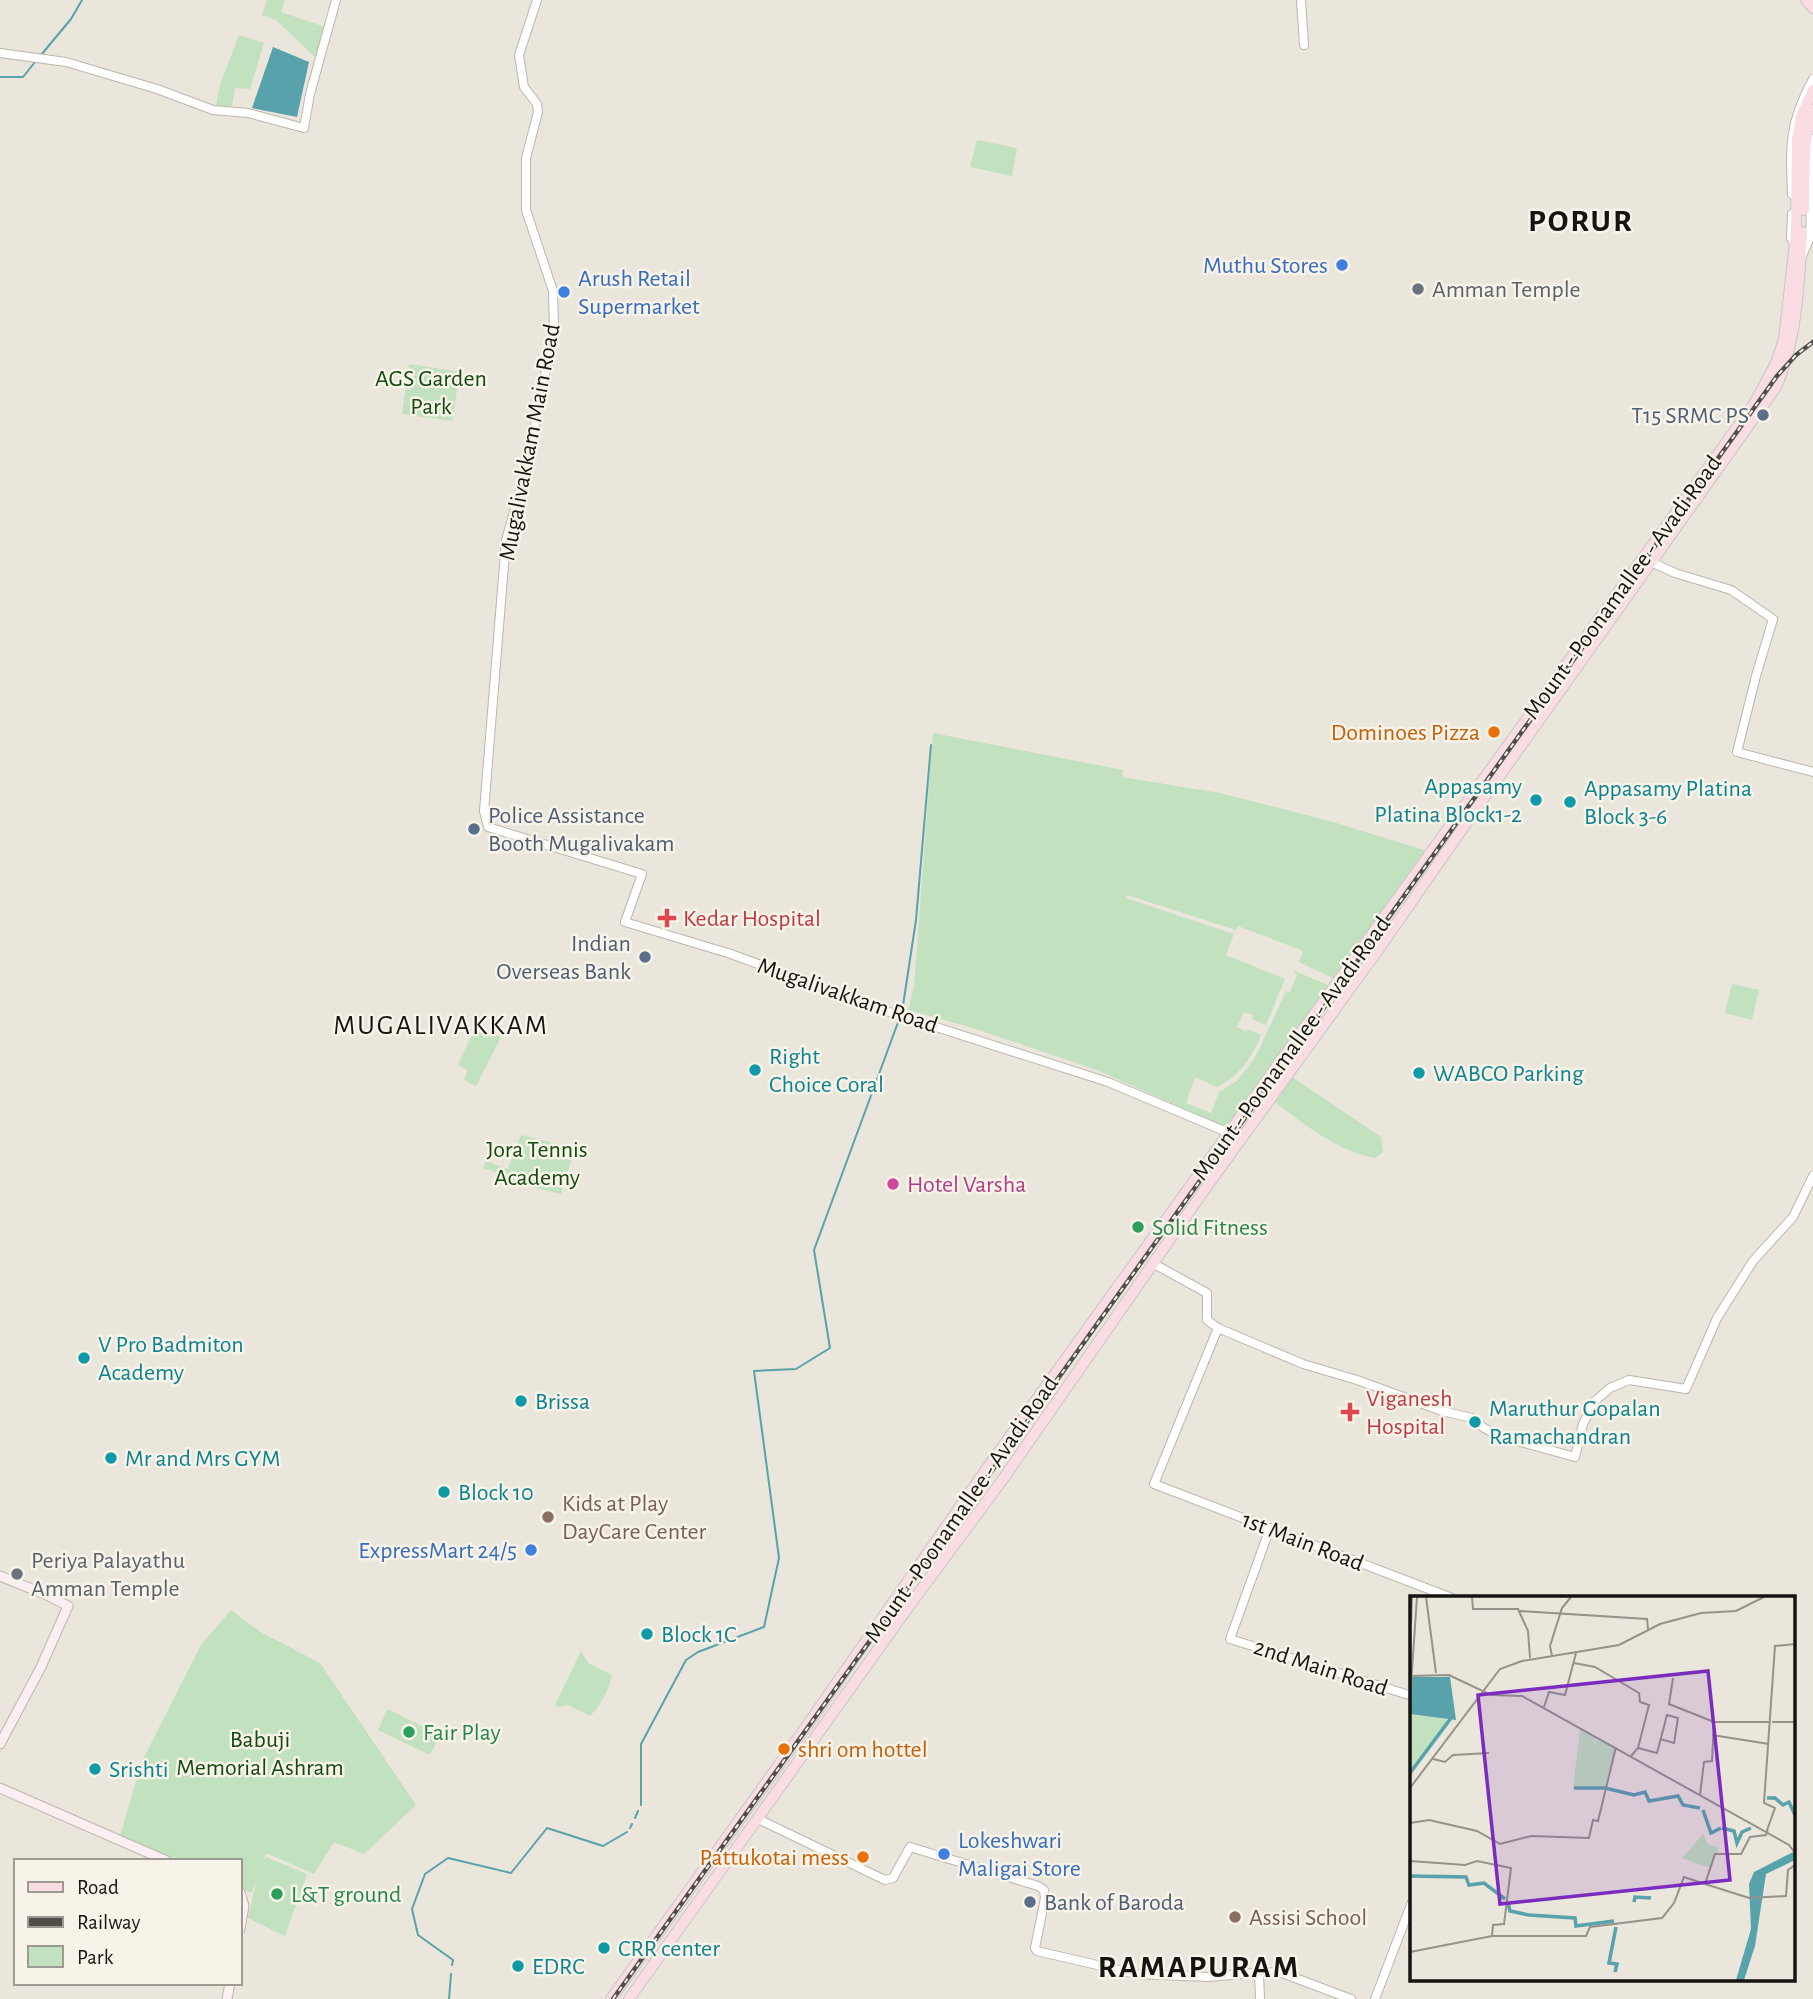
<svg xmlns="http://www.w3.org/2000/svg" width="1813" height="1999" font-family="'Alegreya Sans',sans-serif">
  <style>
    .green { fill: #c2e1be }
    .water { fill: #58a2ab }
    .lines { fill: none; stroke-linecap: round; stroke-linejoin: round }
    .stream { stroke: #58a2ab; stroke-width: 2 }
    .tertiary-casing { stroke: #bbb7ad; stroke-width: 10 }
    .secondary-casing { stroke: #bbb7ad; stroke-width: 11 }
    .primary-casing { stroke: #c7c7c6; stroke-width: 12 }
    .tertiary { stroke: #fff; stroke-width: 8 }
    .secondary { stroke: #fdeef1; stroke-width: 9 }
    .primary { stroke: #fadce3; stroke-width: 10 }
    .rail-casing { stroke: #504e49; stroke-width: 4.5 }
    .rail { stroke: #f7f3e8; stroke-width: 2; stroke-dasharray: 5; stroke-linecap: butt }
    .shop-dot { fill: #3f7fe0; stroke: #f7f3e8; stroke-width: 2.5 }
    .worship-dot { fill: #6b7280; stroke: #f7f3e8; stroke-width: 2.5 }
    .service-dot { fill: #5c6f8a; stroke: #f7f3e8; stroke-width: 2.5 }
    .food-dot { fill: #e8710a; stroke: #f7f3e8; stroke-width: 2.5 }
    .culture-dot { fill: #0f9aa8; stroke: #f7f3e8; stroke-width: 2.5 }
    .health-dot { fill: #e0444e; stroke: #f7f3e8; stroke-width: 2.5 }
    .hotel-dot { fill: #d1479c; stroke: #f7f3e8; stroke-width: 2.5 }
    .leisure-dot { fill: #2e9e5b; stroke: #f7f3e8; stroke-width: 2.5 }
    .education-dot { fill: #8d6e63; stroke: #f7f3e8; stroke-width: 2.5 }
    .labels { text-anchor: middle; stroke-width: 5; stroke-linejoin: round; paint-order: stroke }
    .shop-label { font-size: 24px; fill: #366cbe; stroke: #f7f3e8; text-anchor: end }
    .worship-label { font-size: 24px; fill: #5b616d; stroke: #f7f3e8; text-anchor: start }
    .park-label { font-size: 24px; fill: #134a0f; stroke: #f7f3e8 }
    .service-label { font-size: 24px; fill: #4e5e75; stroke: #f7f3e8; text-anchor: end }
    .street-label { font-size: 24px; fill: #161411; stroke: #f7f3e8 }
    .food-label { font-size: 24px; fill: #c56008; stroke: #f7f3e8; text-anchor: end }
    .culture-label { font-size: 24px; fill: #0d838f; stroke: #f7f3e8; text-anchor: start }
    .health-label { font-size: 24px; fill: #be3a42; stroke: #f7f3e8; text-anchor: start }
    .hotel-label { font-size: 24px; fill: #b23c85; stroke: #f7f3e8; text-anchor: start }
    .leisure-label { font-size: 24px; fill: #27864d; stroke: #f7f3e8; text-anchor: start }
    .education-label { font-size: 24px; fill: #785e54; stroke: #f7f3e8; text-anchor: start }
    .quarter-label { font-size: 28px; letter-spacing: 2px; fill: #161411; stroke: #f7f3e8 }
    .district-label { font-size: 32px; font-weight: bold; letter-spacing: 2px; fill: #161411; stroke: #f7f3e8 }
    .inset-river { fill: none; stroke: #58a2ab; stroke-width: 3.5 }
    .inset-road { fill: none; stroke: #95928a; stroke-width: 2 }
    .view { fill: #7b2cbf; fill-opacity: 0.15; stroke: #7b2cbf; stroke-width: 3.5 }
    .inset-edge { fill: none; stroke: #161411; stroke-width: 3.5 }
  </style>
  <rect width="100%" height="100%" fill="#eae6db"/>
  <g class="green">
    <path d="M 267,0 L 285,0 L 281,12 L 325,27 L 315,57 L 276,20 L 262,15 Z"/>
    <path d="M 239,35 L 264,43 L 250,89 L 235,88 L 232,106 L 216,106 L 220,85 Z"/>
    <path d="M 977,140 L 1017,148 L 1012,176 L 970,167 Z"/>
    <path d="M 409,364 L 460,372 L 452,421 L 402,414 Z"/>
    <path d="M 933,733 L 1123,770 L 1122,777 L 1220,793 L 1333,822 L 1427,851 L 1335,979 L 1299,962 L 1303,951 L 1238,926 L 1236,930 L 1127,895 L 1126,898 L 1234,934 L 1226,955 L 1285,979 L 1266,1025 L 1252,1019 L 1253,1015 L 1244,1012 L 1237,1027 L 1246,1032 L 1248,1029 L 1261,1035 C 1252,1057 1240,1076 1217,1087 L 1195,1077 L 1186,1103 L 1211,1113 L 1219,1092 L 1237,1081 L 1256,1056 L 1286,991 L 1290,992 L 1297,975 L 1294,973 L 1295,971 L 1330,986 L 1228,1128 L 1097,1070 L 973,1028 L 908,1010 L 914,986 Z"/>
    <path d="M 1732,984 L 1759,990 L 1752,1020 L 1725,1013 Z"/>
    <path d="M 476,1026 L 501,1037 L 476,1086 L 464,1080 L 468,1070 L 458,1065 Z"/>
    <path d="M 1289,1075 L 1381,1137 L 1383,1152 L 1375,1158 C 1337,1151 1302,1123 1271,1099 Z"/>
    <path d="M 521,1135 L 575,1148 L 561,1194 L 504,1181 L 506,1175 L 483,1168 L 486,1161 L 508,1169 Z"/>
    <path d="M 231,1610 L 259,1631 L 320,1663 L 416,1805 L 364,1854 L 334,1842 L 314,1874 L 266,1853 L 263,1861 L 266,1857 L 307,1874 L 285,1936 L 248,1918 L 256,1883 L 251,1893 L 240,1888 L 240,1861 L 178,1861 L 120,1836 L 142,1761 L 201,1645 Z"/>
    <path d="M 581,1651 L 588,1663 L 612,1675 C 608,1692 602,1703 590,1716 L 567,1705 L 557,1707 L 555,1705 Z"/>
    <path d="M 387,1709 L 440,1735 L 430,1755 L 378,1730 Z"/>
  </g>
  <path class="water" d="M 273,47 L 309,62 L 297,117 L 252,108 Z"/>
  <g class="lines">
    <g class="stream">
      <path d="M 41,55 L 71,19 L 82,0"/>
      <path d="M 0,77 L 23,77 L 35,62"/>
      <path d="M 902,1012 L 916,920 L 931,745"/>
      <path d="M 641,1805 L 641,1744 L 686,1660 L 698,1652 L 764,1627 L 779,1558 L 754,1371 L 796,1369 L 830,1348 L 814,1250 L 900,1017"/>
      <path d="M 635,1818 L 638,1811"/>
      <path d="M 630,1828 L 632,1824"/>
      <path d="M 452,1965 L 453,1960 L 418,1935 L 412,1909 L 425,1874 L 448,1858 L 511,1873 L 547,1828 L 603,1846 L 627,1832"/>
      <path d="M 449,1999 L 451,1974"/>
    </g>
    <g class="tertiary-casing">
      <g id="tertiary">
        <path d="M 537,0 L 519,55 L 524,87 L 537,104 L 538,112 L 526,158 L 526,210 L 553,291 L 554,327 L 527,467 L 506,540 L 484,811 L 488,827 L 642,874 L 625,922 L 731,954 L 880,1009 L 1108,1082 L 1241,1138"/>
        <path d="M 1301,0 L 1304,45"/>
        <path d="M 0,53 L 66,62 L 157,89 L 213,110 L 248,113 L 304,128 L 310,94 L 336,0"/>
        <path d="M 1792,194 C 1790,145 1789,123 1813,79"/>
        <path d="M 1792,214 L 1791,238 L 1795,245"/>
        <path d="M 1802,256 L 1810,237 L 1813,139"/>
        <path d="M 1651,562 L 1675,573 L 1731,590 L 1773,619 L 1756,676 L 1737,752 L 1813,772"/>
        <path d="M 1154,1264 L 1207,1293 L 1207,1320 L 1218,1328 L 1303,1364 L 1357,1380 L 1442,1411 L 1472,1418 L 1484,1428 L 1499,1436 L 1575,1457 L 1583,1424 L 1595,1401 L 1610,1388 L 1629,1380 L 1686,1389 L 1717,1318 L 1753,1261 L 1793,1217 L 1813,1176"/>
        <path d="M 1218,1328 L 1154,1484 L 1452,1598"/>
        <path d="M 1270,1528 L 1230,1639 L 1412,1696"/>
        <path d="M 758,1819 L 885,1880 L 893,1878 L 910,1847 L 1038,1886 L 1044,1890 L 1045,1898 L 1035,1948 L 1037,1951 L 1136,1974 L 1209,1977 L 1264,1972 L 1282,1973 L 1351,1999"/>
        <path d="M 1259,1974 L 1260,1999"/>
        <path d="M 1375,1999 L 1412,1902"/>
      </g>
    </g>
    <g class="secondary-casing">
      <g id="secondary">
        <path d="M 0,1576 L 49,1596 L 68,1606 L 41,1667 L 0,1744"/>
        <path d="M 0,1788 L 167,1861"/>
        <path d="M 240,1892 L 244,1906 L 240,1929"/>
        <path d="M 227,1999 L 230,1983"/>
      </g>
    </g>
    <g class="primary-casing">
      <g id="primary">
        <path d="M 1806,0 L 1813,8"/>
        <path d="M 1804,210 C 1805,176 1802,143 1813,110"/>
        <path d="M 611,1999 L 801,1734 L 985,1471 L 1754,404 L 1776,363 L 1784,339 L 1796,234 L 1797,139 L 1801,117 L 1813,90"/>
        <path d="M 629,1999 L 904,1613 L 1003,1479 L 1205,1189 L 1378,950 L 1481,802 L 1776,387 C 1797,340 1799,284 1802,232"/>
      </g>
    </g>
    <use href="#tertiary" class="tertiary"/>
    <use href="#secondary" class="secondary"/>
    <use href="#primary" class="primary"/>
    <g class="rail-casing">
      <path id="rail" d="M 613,1999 L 1777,376 L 1796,355 L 1813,342"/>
    </g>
    <use href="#rail" class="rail"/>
  </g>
  <g class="shop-dot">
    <circle cx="1342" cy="265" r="7"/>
    <circle cx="564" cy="292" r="7"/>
    <circle cx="531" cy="1550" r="7"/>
    <circle cx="944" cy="1854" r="7"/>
  </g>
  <g class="worship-dot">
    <circle cx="1418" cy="289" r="7"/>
    <circle cx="17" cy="1574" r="7"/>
  </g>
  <g class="service-dot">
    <circle cx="1763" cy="415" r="7"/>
    <circle cx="474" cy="829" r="7"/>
    <circle cx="645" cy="957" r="7"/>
    <circle cx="1030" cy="1902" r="7"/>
  </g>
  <g class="food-dot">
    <circle cx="1494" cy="732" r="7"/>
    <circle cx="784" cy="1749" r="7"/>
    <circle cx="863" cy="1857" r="7"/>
  </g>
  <g class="culture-dot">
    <circle cx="1536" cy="800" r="7"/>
    <circle cx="1570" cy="802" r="7"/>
    <circle cx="755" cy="1070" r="7"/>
    <circle cx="1419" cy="1073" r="7"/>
    <circle cx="84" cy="1358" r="7"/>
    <circle cx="521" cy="1401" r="7"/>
    <circle cx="1475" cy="1422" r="7"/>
    <circle cx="111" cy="1458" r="7"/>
    <circle cx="444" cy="1492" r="7"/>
    <circle cx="647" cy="1634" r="7"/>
    <circle cx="95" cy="1769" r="7"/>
    <circle cx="604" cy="1948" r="7"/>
    <circle cx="518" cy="1966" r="7"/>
  </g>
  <g class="health-dot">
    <path d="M663.5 907.5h7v7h7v7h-7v7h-7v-7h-7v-7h7z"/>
    <path d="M1346.5 1401.5h7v7h7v7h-7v7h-7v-7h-7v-7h7z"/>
  </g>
  <circle class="hotel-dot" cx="893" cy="1184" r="7"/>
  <g class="leisure-dot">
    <circle cx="1138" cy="1227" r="7"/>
    <circle cx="409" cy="1732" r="7"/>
    <circle cx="277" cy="1894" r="7"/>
  </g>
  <g class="education-dot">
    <circle cx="548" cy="1517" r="7"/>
    <circle cx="1235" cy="1917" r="7"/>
  </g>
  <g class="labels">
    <g class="shop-label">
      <text x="1328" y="273">Muthu Stores</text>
      <text x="578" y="286" text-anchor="start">Arush Retail<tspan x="578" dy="28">Supermarket</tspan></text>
      <text x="517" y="1558">ExpressMart 24/5</text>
      <text x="958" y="1848" text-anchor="start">Lokeshwari<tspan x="958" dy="28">Maligai Store</tspan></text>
    </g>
    <g class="worship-label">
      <text x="1432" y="297">Amman Temple</text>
      <text x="31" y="1568">Periya Palayathu<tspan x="31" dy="28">Amman Temple</tspan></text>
    </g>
    <g class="park-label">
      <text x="431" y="386">AGS Garden<tspan x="431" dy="28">Park</tspan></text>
      <text x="537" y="1157">Jora Tennis<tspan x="537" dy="28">Academy</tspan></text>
      <text x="260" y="1747">Babuji<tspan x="260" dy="28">Memorial Ashram</tspan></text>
    </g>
    <g class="service-label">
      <text x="1749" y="423">T15 SRMC PS</text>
      <text x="488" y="823" text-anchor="start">Police Assistance<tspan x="488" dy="28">Booth Mugalivakam</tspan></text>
      <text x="631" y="951">Indian<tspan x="631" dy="28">Overseas Bank</tspan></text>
      <text x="1044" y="1910" text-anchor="start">Bank of Baroda</text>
    </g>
    <g class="street-label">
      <text transform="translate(529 442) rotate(-79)" y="8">Mugalivakkam Main Road</text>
      <text transform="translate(1622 587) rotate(-54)" y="8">Mount - Poonamallee - Avadi Road</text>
      <text transform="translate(848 995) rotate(19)" y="8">Mugalivakkam Road</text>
      <text transform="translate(1291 1048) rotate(-54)" y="8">Mount - Poonamallee - Avadi Road</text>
      <text transform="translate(961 1509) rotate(-55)" y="8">Mount - Poonamallee - Avadi Road</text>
      <text transform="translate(1303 1541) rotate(21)" y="8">1st Main Road</text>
      <text transform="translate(1321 1667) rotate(18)" y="8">2nd Main Road</text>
    </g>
    <g class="food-label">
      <text x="1480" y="740">Dominoes Pizza</text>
      <text x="798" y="1757" text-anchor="start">shri om hottel</text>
      <text x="849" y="1865">Pattukotai mess</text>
    </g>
    <g class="culture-label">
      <text x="1522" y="794" text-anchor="end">Appasamy<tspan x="1522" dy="28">Platina Block1-2</tspan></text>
      <text x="1584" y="796">Appasamy Platina<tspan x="1584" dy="28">Block 3-6</tspan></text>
      <text x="769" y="1064">Right<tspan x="769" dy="28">Choice Coral</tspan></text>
      <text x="1433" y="1081">WABCO Parking</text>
      <text x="98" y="1352">V Pro Badmiton<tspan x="98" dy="28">Academy</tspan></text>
      <text x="535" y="1409">Brissa</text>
      <text x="1489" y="1416">Maruthur Gopalan<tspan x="1489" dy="28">Ramachandran</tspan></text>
      <text x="125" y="1466">Mr and Mrs GYM</text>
      <text x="458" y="1500">Block 10</text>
      <text x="661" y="1642">Block 1C</text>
      <text x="109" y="1777">Srishti</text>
      <text x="618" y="1956">CRR center</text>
      <text x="532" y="1974">EDRC</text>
    </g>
    <g class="health-label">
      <text x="683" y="926">Kedar Hospital</text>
      <text x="1366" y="1406">Viganesh<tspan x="1366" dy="28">Hospital</tspan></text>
    </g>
    <g class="hotel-label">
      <text x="907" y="1192">Hotel Varsha</text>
    </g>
    <g class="leisure-label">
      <text x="1152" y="1235">Solid Fitness</text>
      <text x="423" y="1740">Fair Play</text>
      <text x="291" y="1902">L&amp;T ground</text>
    </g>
    <g class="education-label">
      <text x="562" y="1511">Kids at Play<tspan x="562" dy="28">DayCare Center</tspan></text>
      <text x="1249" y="1925">Assisi School</text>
    </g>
    <g class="quarter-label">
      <text x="441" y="1034">MUGALIVAKKAM</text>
    </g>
    <g class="district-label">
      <text x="1581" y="231">PORUR</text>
      <text x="1199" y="1977">RAMAPURAM</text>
    </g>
  </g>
  <g transform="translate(1410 1596)">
    <rect width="385" height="385" fill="#eae6db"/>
    <path d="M 1,118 L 42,124 L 0,180 L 0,121 ZM 170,133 L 186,142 L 182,154 L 187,143 L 205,153 L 195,191 L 163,192 ZM 293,238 L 298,248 L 309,252 L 300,272 L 272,262 Z" fill="#c2e1be"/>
    <path d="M 0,81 L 40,81 L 46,124 L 0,118 ZM 385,255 L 385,264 L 356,278 L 345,350 L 334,384 L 326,384 L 341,333 L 339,288 L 344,276 Z" fill="#58a2ab"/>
    <path class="inset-river" d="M 0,177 L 41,122M 164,192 L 195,192 L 224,199 L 235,196 L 239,205 L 268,200 L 273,209 L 290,212M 357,202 L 365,202 L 373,209 L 379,206 L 385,219M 293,214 L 301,237 L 311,232M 312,232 L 324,235 L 327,247 L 332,236 L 341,232M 0,280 L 56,281 L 59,289 L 74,287 L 95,303M 224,306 L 225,301 L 241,302M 98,307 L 100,315 L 119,319 L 165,322 L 166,330 L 204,325M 205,376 L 207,368 L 199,367 L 206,331"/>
    <path class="inset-road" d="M 16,1 L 26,77M 62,1 L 63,13 L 108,13 L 118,35 L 120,62M 110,15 L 237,23 L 238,33M 1,28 L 2,1M 142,60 L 140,50 L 152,12 L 161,1M 164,67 L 185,71 L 229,97 L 230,106 L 239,109 L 228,152 L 221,160M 0,80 L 39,79 L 81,99 L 112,100 L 379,249 L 385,257M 263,82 L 259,108 L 304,126 L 360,126M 0,103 L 7,1M 134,111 L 139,96 L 155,99 L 166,57M 362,126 L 385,126M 302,139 L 359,148M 228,152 L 247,157 L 257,119 L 268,122 L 264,147 L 250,143M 23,163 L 35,166 L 43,159 L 79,157M 0,192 L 90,73 L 112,65 L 209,49 L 250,28 L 291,17 L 326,15 L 354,1M 290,199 L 294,166 L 302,165 L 304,126M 0,227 L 19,224 L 67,235 L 90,248 L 121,240 L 179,242 L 183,224 L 188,225 L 206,151M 356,237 L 365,212 L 354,207 L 365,50 L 385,48M 0,265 L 55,269 L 67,265 L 101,272 L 94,328 L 83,329 L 82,340M 295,288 L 339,302 L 376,300 L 378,274 L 385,269M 0,356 L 82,340 L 176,340 L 180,331 L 252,322 L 264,307 L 274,281 L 295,288 L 305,258 L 331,258 L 340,241 L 356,239 L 358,234"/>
    <path class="view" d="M 298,75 L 320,284 L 90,308 L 68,99 Z"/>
    <rect width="385" height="385" class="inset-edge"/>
  </g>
  <rect x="14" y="1859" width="228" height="126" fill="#f7f3e8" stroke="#9d9a92" stroke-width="2"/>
  <rect x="28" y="1882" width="35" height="10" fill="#fadce3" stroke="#9d9a92" stroke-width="2"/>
  <text x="77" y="1894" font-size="21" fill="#161411">Road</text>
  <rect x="28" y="1917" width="35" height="10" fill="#504e49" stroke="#9d9a92" stroke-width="2"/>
  <text x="77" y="1929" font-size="21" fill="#161411">Railway</text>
  <rect x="28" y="1946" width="35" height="21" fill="#c2e1be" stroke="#9d9a92" stroke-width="2"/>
  <text x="77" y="1964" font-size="21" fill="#161411">Park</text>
</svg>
